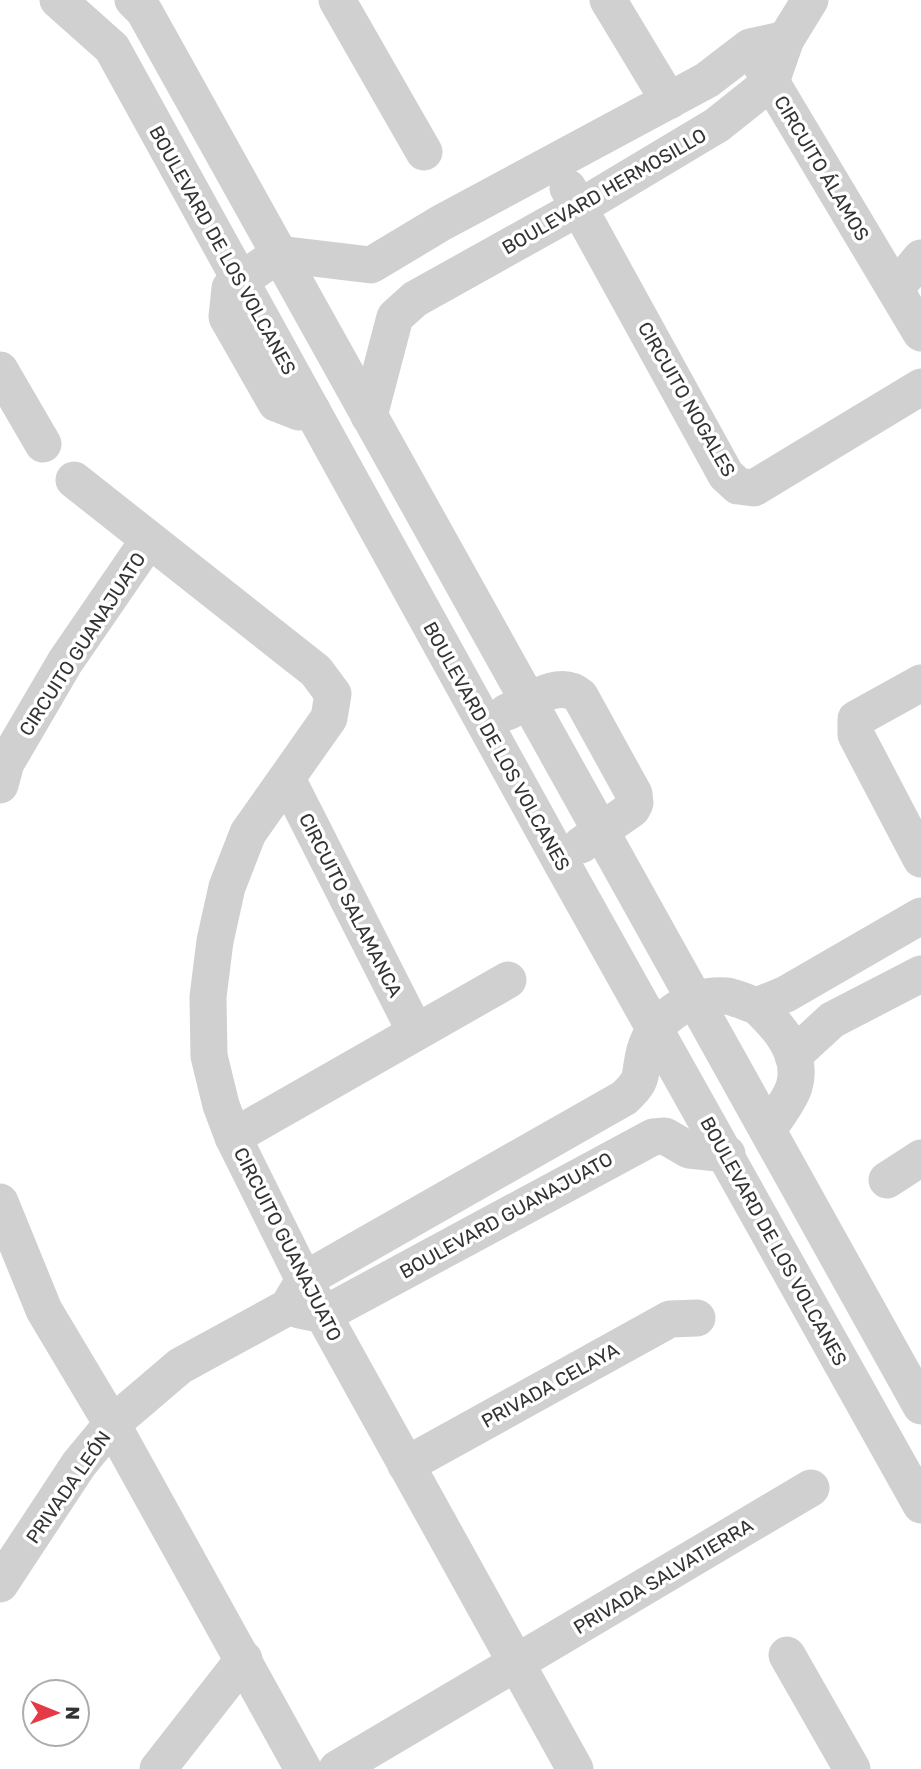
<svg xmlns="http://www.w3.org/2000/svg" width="921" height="1769" font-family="Rubik,sans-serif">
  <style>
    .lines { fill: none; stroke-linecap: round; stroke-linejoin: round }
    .minor { stroke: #d0d0d0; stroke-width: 37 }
    .labels { text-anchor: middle; stroke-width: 7; stroke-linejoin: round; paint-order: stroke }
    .street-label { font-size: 19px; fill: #333; stroke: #fff }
  </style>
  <rect width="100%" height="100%" fill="#fff"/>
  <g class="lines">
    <g class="minor">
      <path d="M 58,0 L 112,48 L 560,860 L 921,1505"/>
      <path d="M 133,0 L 144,11 L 921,1406"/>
      <path d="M 337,0 L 424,152"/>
      <path d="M 608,0 L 669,101"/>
      <path d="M 758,60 L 921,333"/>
      <path d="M 568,188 L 726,475 L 738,486 L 754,488 L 921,387"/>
      <path d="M 895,289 L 921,258"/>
      <path d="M 0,370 L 43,444"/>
      <path d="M 312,410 L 299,412 L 276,403 L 227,317 L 230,288 L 279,254 L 371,265 L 441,223 L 707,80 L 750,47 L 786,39"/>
      <path d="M 369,416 L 395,317 L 415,299 L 580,207 L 717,125 L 771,82 L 786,39 L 810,0"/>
      <path d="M 74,480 L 316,671 L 333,694 L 329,718 L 248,833 L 227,887 L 215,941 L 208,997 L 209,1056 L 221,1105 L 233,1137 L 304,1280 L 575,1769"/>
      <path d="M 921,683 L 856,719 L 856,735 L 921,859"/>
      <path d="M 507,712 C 529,702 559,678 580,696 L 634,794 L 635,803 L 632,809 L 581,845"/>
      <path d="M 287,779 L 415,1031"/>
      <path d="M 0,785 L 6,763 L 65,662 L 148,541"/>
      <path d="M 757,1006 C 778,1026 804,1054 794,1087 C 789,1102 776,1117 768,1130"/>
      <path d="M 793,1056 L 832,1020 L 921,974"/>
      <path d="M 233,1137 L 508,980"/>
      <path d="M 887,1180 L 921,1158"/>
      <path d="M 0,1202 L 44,1310 L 112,1424 L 303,1769"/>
      <path d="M 299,1310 L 323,1315 L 653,1137 L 665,1136 L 689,1150 L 727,1154"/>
      <path d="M 406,1465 L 670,1319 L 697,1318"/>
      <path d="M 0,1584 L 79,1464 L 112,1424 L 180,1366 L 288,1307 L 304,1280 L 624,1098 C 646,1078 638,1076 645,1050 C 654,1018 692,993 726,996 C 735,997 747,1003 757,1006 L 786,994 L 921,916"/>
      <path d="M 787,1655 L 852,1769"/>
      <path d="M 158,1769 L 244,1659"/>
      <path d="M 337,1769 L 811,1488"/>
    </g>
  </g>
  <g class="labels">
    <g class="street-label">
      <text transform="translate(822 168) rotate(59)" y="7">CIRCUITO ÁLAMOS</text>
      <text transform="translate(604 191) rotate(-30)" y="7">BOULEVARD HERMOSILLO</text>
      <text transform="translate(223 250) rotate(61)" y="7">BOULEVARD DE LOS VOLCANES</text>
      <text transform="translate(687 399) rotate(60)" y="7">CIRCUITO NOGALES</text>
      <text transform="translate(82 644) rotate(-57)" y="7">CIRCUITO GUANAJUATO</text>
      <text transform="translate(497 746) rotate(61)" y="7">BOULEVARD DE LOS VOLCANES</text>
      <text transform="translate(351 905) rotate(63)" y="7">CIRCUITO SALAMANCA</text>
      <text transform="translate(506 1215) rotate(-29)" y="7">BOULEVARD GUANAJUATO</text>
      <text transform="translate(774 1241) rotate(61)" y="7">BOULEVARD DE LOS VOLCANES</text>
      <text transform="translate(288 1244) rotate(63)" y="7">CIRCUITO GUANAJUATO</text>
      <text transform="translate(550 1385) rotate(-29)" y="7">PRIVADA CELAYA</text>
      <text transform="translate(68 1487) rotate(-55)" y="7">PRIVADA LEÓN</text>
      <text transform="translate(663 1576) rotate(-31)" y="7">PRIVADA SALVATIERRA</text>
    </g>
  </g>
  <g transform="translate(56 1713) rotate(91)"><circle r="33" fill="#ffffff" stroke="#adadad" stroke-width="2"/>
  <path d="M0-5L12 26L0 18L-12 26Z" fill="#e63946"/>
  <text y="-10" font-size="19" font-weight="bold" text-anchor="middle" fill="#333333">N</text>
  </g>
</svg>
